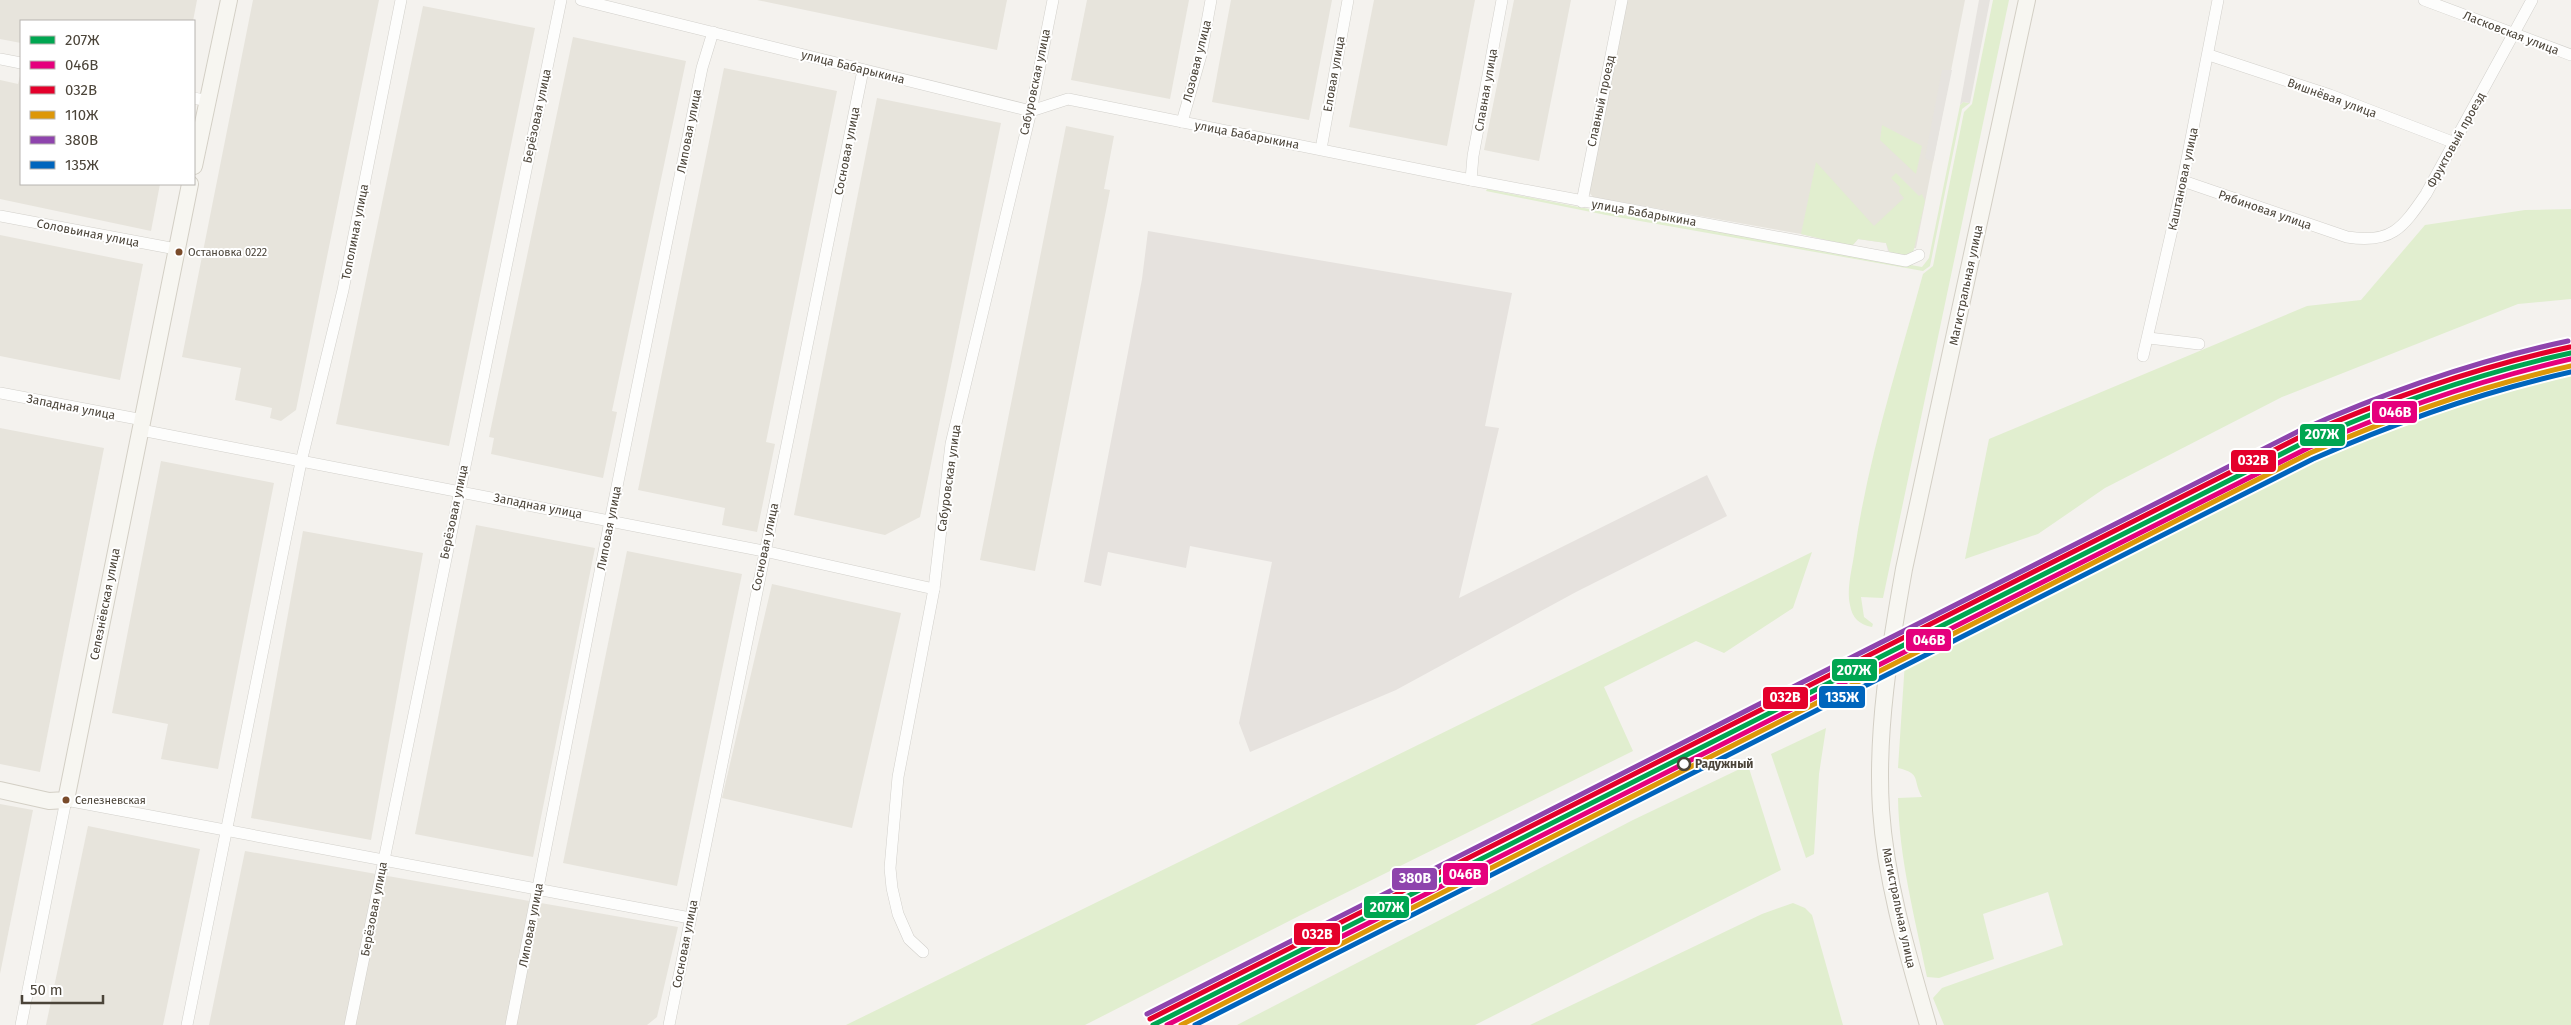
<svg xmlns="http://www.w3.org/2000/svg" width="2571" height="1025" font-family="'Fira Sans',sans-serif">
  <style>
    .residential { fill: #e7e4dc }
    .industrial { fill: #e6e2de }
    .green { fill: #e1eecf }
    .parking { fill: #e6e3df }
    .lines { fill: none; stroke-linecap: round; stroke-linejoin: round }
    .street-casing { stroke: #d2d0cb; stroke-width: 12 }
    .secondary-casing { stroke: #d3cfc5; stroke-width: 18 }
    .street { stroke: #fdfdfc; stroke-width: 11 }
    .secondary { stroke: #f7f6f1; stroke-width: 16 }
    .rail-1-casing { stroke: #fff; stroke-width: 9 }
    .rail-2-casing { stroke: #fff; stroke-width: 9 }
    .rail-3-casing { stroke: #fff; stroke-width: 9 }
    .rail-4-casing { stroke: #fff; stroke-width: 9 }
    .rail-5-casing { stroke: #fff; stroke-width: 9 }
    .rail-6-casing { stroke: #fff; stroke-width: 9 }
    .rail-1 { stroke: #00a651; stroke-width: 5 }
    .rail-2 { stroke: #e5007d; stroke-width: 5 }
    .rail-3 { stroke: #e4002b; stroke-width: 5 }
    .rail-4 { stroke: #dd9709; stroke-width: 5 }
    .rail-5 { stroke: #8e44ad; stroke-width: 5 }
    .rail-6 { stroke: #0065bd; stroke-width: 5 }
    .bus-dot { fill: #7a4b2a; stroke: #fff; stroke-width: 2 }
    .stop-dot { fill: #fff; stroke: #4b4439; stroke-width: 2.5 }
    .labels { text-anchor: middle; stroke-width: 4; stroke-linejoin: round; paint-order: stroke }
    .bus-label { font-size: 11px; fill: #4b4439; stroke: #fff; text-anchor: start }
    .street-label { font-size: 12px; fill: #4b4439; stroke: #fff }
    .stop-label { font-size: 12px; font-weight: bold; fill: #4b4439; stroke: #fff; text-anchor: start }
    .line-badge { stroke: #fff; stroke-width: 2 }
    .badge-label { font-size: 14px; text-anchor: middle; font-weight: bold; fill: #fff }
  </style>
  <rect width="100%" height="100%" fill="#f4f2ee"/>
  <g class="residential">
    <path d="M 0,0 L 197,0 L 193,21 L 21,21 L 21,43 L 0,39 Z"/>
    <path d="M 253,0 L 379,0 L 296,410 L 281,421 L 270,418 L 272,408 L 235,400 L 241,368 L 182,357 Z"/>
    <path d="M 757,0 L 1007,0 L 997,50 Z"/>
    <path d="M 1087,0 L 1189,0 L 1170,99 L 1071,80 Z"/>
    <path d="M 1231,0 L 1332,0 L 1309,120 L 1212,102 Z"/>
    <path d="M 1374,0 L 1475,0 L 1447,146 L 1349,127 Z"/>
    <path d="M 1514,0 L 1571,0 L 1539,161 L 1484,150 Z"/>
    <path d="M 1625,0 L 1965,0 L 1916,248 L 1888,251 L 1886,243 L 1858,239 L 1852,246 L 1801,234 L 1593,197 L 1588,191 Z"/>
    <path d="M 423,6 L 535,28 L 449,446 L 336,424 Z"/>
    <path d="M 573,37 L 686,61 L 612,411 L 617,412 L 603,478 L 491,454 L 494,438 L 489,437 Z"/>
    <path d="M 724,68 L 837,91 L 766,442 L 775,444 L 757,532 L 722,525 L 725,508 L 638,490 Z"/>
    <path d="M 20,76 L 21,184 L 160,184 L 151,231 L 0,199 L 0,80 L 18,84 Z"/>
    <path d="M 877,98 L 1001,123 L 920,517 L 885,535 L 794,515 Z"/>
    <path d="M 1066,126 L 1114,136 L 1104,189 L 1110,190 L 1035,571 L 980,560 Z"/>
    <path d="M 0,235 L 143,264 L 120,380 L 0,356 Z"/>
    <path d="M 0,428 L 104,448 L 40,772 L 0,764 Z"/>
    <path d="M 161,461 L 274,483 L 218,769 L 161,759 L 168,724 L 112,713 Z"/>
    <path d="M 476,525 L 595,548 L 533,857 L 415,834 Z"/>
    <path d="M 303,531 L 423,553 L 371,840 L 251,818 Z"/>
    <path d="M 627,551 L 742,574 L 677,886 L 563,863 Z"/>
    <path d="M 772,584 L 901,613 L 852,828 L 722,798 Z"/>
    <path d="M 0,804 L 33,810 L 0,974 Z"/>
    <path d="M 88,826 L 200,849 L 163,1025 L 46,1025 Z"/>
    <path d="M 245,851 L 678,927 L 657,1017 L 647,1025 L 209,1025 Z"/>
  </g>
  <path class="industrial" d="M 1148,231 L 1512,293 L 1485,426 L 1499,428 L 1459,598 L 1707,475 L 1727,516 L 1576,592 L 1396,690 L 1250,752 L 1239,723 L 1272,562 L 1190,546 L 1186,568 L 1108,552 L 1101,586 L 1084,582 L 1142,279 Z"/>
  <g class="green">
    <path d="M 1993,0 L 2009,0 L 1883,598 L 1861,597 L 1864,617 L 1873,624 L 1872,627 C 1860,625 1852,618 1850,605 C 1846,588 1853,566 1855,548 C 1869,455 1898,365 1923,274 L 1933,266 L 1964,112 L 1972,104 Z"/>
    <path d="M 1963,102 L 1970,103 L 1962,109 L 1931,261 L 1930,266 L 1923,271 L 1606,215 L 1486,191 L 1487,189 L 1584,208 L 1922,267 L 1929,258 L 1960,105 Z"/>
    <path d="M 1882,125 L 1922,146 L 1916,174 L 1880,140 Z"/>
    <path d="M 1816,162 L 1874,226 L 1904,198 L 1899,192 L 1900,187 L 1891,178 L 1896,173 L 1919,196 L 1922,194 L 1925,201 L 1913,253 L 1904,255 L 1890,253 L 1886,243 L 1858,239 L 1852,246 L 1801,234 Z"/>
    <path d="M 2571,209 L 2571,299 L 2518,304 L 2282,397 L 2105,488 L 2038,534 L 1965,559 L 1989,439 L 2307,306 L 2361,300 L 2425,225 L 2525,210 Z"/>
    <path d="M 2571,372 L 2571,1025 L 1944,1025 L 1933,998 L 1942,988 L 2063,945 L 2048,892 L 1983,914 L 1994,959 L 1939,978 L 1927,977 C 1915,918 1899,858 1898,798 L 1922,797 C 1912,779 1922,774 1898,768 L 1905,661 L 2234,496 L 2358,438 L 2488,392 Z"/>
    <path d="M 1812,552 L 1793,608 L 1724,653 L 1696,641 L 1604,687 L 1633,751 L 1299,916 L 1085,1025 L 846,1025 Z"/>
    <path d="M 1826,728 L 1819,774 L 1814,854 L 1806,858 L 1771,754 Z"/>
    <path d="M 1748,765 L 1781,870 L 1475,1025 L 1237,1025 L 1633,820 Z"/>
    <path d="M 1793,903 L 1805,908 L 1812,915 L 1843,1025 L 1530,1025 L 1762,914 Z"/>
  </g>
  <g class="parking">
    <path d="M 1979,0 L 1990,0 L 1970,103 L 1963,102 L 1960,105 Z"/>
    <path d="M 1942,70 L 1952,70 L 1933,162 L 1925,158 Z"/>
  </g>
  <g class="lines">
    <g class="street-casing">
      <g id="street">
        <path d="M 581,0 L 1031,111 L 1068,99 L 1471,180 L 1906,261 L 1919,255"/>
        <path d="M 2424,0 L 2571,55"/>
        <path d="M 2209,55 L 2330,95 L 2455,143"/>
        <path d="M 0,59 L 21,63"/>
        <path d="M 194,98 L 208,101"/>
        <path d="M 1182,122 L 1201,55 L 1211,0"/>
        <path d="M 1321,149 L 1348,0"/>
        <path d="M 1471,180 L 1473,156 L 1502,0"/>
        <path d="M 2183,181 L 2347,237 C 2391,244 2402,229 2426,194 L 2532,0"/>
        <path d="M 1582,202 L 1622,0"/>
        <path d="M 0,216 L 176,249"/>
        <path d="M 2149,338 L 2199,344"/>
        <path d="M 2143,356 L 2180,195 L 2218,0"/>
        <path d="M 0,393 L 143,420"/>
        <path d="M 141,430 L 764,551 L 934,589"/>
        <path d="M 923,952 L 909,939 L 898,914 L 892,888 L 890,868 L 898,777 L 934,589 L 951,444 L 1031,111 L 1053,0"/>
        <path d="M 21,1025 L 66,800 L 690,918"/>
        <path d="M 187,1025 L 301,462 L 343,290 L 401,0"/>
        <path d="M 350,1025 L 561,0"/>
        <path d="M 511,1025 L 610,521 L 702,68 L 713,32"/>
        <path d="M 669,1025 L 863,70"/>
      </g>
    </g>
    <g class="secondary-casing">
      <g id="secondary">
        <path d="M 194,166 L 229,0"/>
        <path d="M 0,790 L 49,801 L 66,800 L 190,184"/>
        <path d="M 1928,1025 C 1908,955 1886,883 1881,810 C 1876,729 1890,648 1904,569 L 2027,0"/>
      </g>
    </g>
    <use href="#street" class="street"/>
    <use href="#secondary" class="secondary"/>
    <g class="rail-1-casing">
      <path id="rail-1" d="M 1153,1025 L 2305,442 C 2391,404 2479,373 2571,353"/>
    </g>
    <g class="rail-2-casing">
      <path id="rail-2" d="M 1167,1025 L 2308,448 C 2393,410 2480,380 2571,359"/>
    </g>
    <g class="rail-3-casing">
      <path id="rail-3" d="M 1150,1019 L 2302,436 C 2389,398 2477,367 2570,347"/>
    </g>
    <g class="rail-4-casing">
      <path id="rail-4" d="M 1181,1025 L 2310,453 C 2395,416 2481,386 2571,366"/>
    </g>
    <g class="rail-5-casing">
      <path id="rail-5" d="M 1147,1014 L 2299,431 C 2386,392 2475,361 2568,341"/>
    </g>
    <g class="rail-6-casing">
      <path id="rail-6" d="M 1195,1025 L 2313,459 C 2397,422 2482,392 2571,372"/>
    </g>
    <use href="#rail-1" class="rail-1"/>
    <use href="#rail-2" class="rail-2"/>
    <use href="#rail-3" class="rail-3"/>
    <use href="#rail-4" class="rail-4"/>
    <use href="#rail-5" class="rail-5"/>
    <use href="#rail-6" class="rail-6"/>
  </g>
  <g class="bus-dot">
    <circle cx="179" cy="252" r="4.5"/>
    <circle cx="66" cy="800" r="4.5"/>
  </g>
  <circle class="stop-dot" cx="1684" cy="764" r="6"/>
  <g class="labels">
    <g class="bus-label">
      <text x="188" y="256">Остановка 0222</text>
      <text x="75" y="804">Селезневская</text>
    </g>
    <g class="street-label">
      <text transform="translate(2511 33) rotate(21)" y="4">Ласковская улица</text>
      <text transform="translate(1197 61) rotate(-76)" y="4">Лозовая улица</text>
      <text transform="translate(853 67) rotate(14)" y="4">улица Бабарыкина</text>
      <text transform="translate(1334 74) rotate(-80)" y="4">Еловая улица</text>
      <text transform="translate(1035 82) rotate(-78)" y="4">Сабуровская улица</text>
      <text transform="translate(1486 90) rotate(-80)" y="4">Славная улица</text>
      <text transform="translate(2332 98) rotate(20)" y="4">Вишнёвая улица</text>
      <text transform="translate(1601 101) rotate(-78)" y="4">Славный проезд</text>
      <text transform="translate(537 116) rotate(-78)" y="4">Берёзовая улица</text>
      <text transform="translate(689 131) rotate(-79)" y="4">Липовая улица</text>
      <text transform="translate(1247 135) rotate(11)" y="4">улица Бабарыкина</text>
      <text transform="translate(2456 140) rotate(-61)" y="4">Фруктовый проезд</text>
      <text transform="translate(847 151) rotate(-79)" y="4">Сосновая улица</text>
      <text transform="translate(2183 179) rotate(-78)" y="4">Каштановая улица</text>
      <text transform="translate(2265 210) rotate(19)" y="4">Рябиновая улица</text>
      <text transform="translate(1644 213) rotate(10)" y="4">улица Бабарыкина</text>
      <text transform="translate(355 232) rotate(-79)" y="4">Тополиная улица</text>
      <text transform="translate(88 233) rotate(11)" y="4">Соловьиная улица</text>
      <text transform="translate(1966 285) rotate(-78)" y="4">Магистральная улица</text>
      <text transform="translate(71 407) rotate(11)" y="4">Западная улица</text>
      <text transform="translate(949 478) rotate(-82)" y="4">Сабуровская улица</text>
      <text transform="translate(538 506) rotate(11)" y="4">Западная улица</text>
      <text transform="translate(454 512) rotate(-78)" y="4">Берёзовая улица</text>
      <text transform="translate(609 528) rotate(-79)" y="4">Липовая улица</text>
      <text transform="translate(765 547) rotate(-78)" y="4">Сосновая улица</text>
      <text transform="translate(105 604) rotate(-79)" y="4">Селезнёвская улица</text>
      <text transform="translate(1899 908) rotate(78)" y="4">Магистральная улица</text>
      <text transform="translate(374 909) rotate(-79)" y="4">Берёзовая улица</text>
      <text transform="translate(531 925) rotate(-79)" y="4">Липовая улица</text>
      <text transform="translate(685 944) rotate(-79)" y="4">Сосновая улица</text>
    </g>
    <g class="stop-label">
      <text x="1695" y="768">Радужный</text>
    </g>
  </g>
  <g class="line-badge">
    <rect x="2371" y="400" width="47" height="24" rx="5" fill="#e5007d"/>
    <rect x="2299" y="423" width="47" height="24" rx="5" fill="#00a651"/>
    <rect x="2230" y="449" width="47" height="24" rx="5" fill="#e4002b"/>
    <rect x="1905" y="628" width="47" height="24" rx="5" fill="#e5007d"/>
    <rect x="1831" y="658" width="47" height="24" rx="5" fill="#00a651"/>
    <rect x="1818" y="685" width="48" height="24" rx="5" fill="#0065bd"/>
    <rect x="1762" y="686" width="47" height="24" rx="5" fill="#e4002b"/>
    <rect x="1442" y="862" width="47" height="24" rx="5" fill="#e5007d"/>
    <rect x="1391" y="867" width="47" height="24" rx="5" fill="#8e44ad"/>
    <rect x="1363" y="895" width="47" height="24" rx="5" fill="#00a651"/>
    <rect x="1293" y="922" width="48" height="24" rx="5" fill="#e4002b"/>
  </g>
  <g class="badge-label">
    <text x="2395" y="417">046В</text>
    <text x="2322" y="439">207Ж</text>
    <text x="2253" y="465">032В</text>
    <text x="1929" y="645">046В</text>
    <text x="1854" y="675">207Ж</text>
    <text x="1842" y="702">135Ж</text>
    <text x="1785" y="702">032В</text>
    <text x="1465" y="879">046В</text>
    <text x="1415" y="883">380В</text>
    <text x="1387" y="912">207Ж</text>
    <text x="1317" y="939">032В</text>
  </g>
  <rect x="20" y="20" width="175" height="165" fill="#ffffff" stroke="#b7b4b0"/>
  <rect x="30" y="36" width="25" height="8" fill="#00a651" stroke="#b7b4b0"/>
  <text x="65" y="45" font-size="15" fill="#4b4439">207Ж</text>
  <rect x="30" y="61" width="25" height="8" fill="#e5007d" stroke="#b7b4b0"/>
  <text x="65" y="70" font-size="15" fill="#4b4439">046В</text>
  <rect x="30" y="86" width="25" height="8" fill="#e4002b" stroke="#b7b4b0"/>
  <text x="65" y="95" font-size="15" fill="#4b4439">032В</text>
  <rect x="30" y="111" width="25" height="8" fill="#dd9709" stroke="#b7b4b0"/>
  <text x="65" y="120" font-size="15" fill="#4b4439">110Ж</text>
  <rect x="30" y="136" width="25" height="8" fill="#8e44ad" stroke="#b7b4b0"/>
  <text x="65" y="145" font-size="15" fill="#4b4439">380В</text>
  <rect x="30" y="161" width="25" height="8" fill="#0065bd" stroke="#b7b4b0"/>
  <text x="65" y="170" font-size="15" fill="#4b4439">135Ж</text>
  <path d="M22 995v8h81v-8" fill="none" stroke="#4b4439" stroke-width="2.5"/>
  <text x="30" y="995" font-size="15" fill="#4b4439" stroke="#ffffff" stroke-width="4" paint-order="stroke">50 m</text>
</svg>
